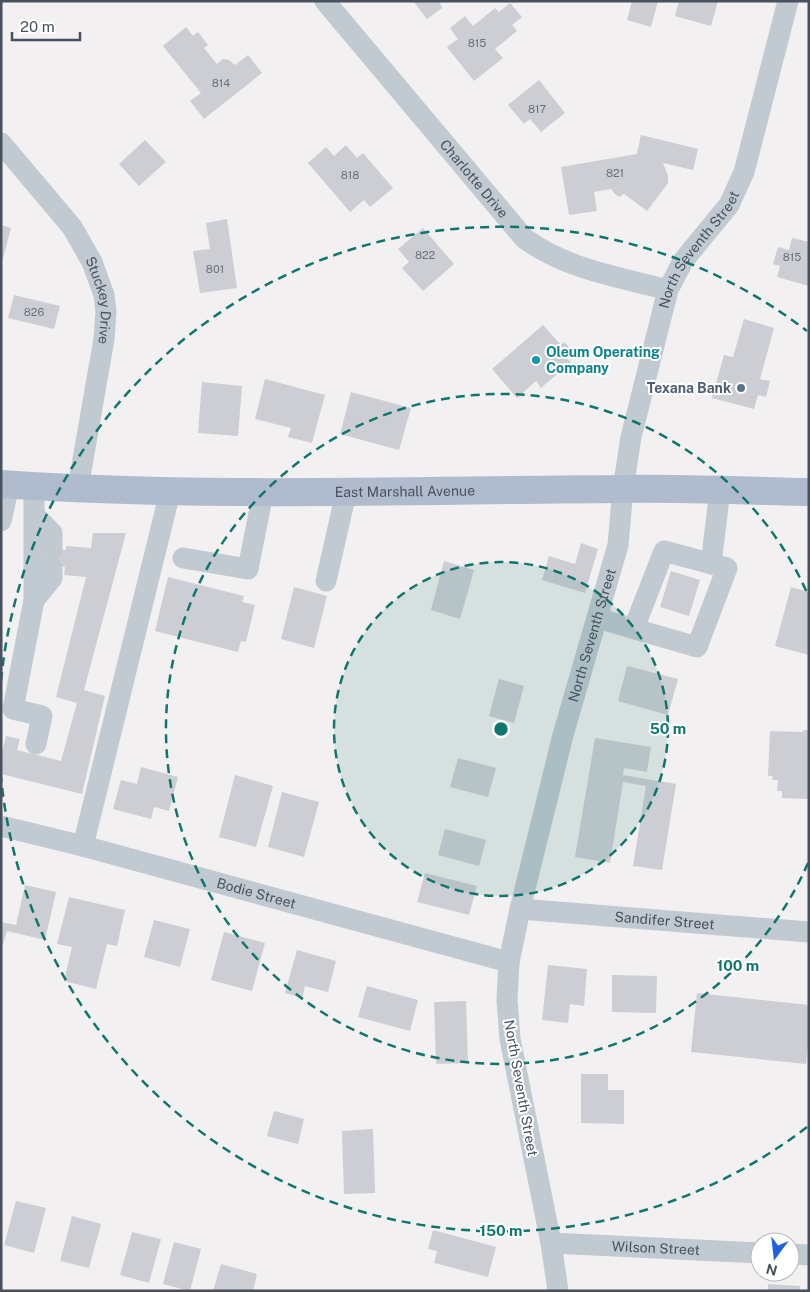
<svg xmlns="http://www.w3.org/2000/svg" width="810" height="1292" font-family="'Public Sans',sans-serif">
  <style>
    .building { fill: #cdced4 }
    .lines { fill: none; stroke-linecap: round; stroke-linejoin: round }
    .minor { stroke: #c1c9d1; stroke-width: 21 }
    .major { stroke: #b0bcce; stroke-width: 28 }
    .ring { fill: none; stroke: #0f766e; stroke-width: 2.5; stroke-dasharray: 9 6 }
    .culture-dot { fill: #0f9aa8; stroke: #fff; stroke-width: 2 }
    .service-dot { fill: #5c6f8a; stroke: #fff; stroke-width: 2 }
    .labels { text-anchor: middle; stroke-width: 4; stroke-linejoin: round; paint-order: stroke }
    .number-label { font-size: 11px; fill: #69707b }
    .street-label { font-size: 14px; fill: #48515d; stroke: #fff }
    .culture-label { font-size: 14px; font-weight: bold; fill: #0d838f; stroke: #fff; text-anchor: start }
    .service-label { font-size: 14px; font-weight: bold; fill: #4e5e75; stroke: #fff; text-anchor: end }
    .centre { fill: #0f766e; stroke: #fff; stroke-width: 2.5 }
    .ring-label { font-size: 15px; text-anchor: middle; font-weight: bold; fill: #0f766e; stroke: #fff; stroke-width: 4; stroke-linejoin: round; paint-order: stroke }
  </style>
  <rect width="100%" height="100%" fill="#f2f0f0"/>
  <g class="building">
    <path d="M 413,1 L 439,1 L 442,8 L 427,19 Z"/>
    <path d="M 632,1 L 658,1 L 651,27 L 627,20 Z"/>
    <path d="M 679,1 L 718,1 L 711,26 L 675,16 Z"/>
    <path d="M 510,3 L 522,17 L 512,25 L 517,31 L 495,49 L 503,58 L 474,81 L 447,47 L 458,39 L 450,28 L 465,16 L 473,26 L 495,8 L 499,12 Z"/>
    <path d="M 186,27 L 193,36 L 198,32 L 208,45 L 204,48 L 217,64 L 223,59 L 229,60 L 235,65 L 248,55 L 262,73 L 204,119 L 190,101 L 201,93 L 163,46 Z"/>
    <path d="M 539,80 L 565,113 L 541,132 L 530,119 L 524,124 L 508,105 Z"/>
    <path d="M 641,135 L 698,149 L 693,170 L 663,163 L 668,176 L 668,183 L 647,211 L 624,194 L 619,197 L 615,194 L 611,189 L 594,192 L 597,211 L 569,215 L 561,167 L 637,154 Z"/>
    <path d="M 145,140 L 166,162 L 139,186 L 119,164 Z"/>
    <path d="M 346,145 L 357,158 L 363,153 L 393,188 L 370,207 L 364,200 L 350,212 L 308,163 L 326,147 L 334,156 Z"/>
    <path d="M 227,219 L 237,288 L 200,293 L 193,251 L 210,249 L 206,223 Z"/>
    <path d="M 1,225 L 11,228 L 2,262 L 1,262 Z"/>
    <path d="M 423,228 L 454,264 L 423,291 L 402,268 L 409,262 L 398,249 Z"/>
    <path d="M 792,238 L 809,242 L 809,286 L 777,277 L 780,266 L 773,264 L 778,247 L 789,250 Z"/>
    <path d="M 14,295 L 60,306 L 54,329 L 8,318 Z"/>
    <path d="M 744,319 L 774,328 L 760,379 L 770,381 L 766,397 L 758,395 L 754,409 L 712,398 L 724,355 L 733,357 Z"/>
    <path d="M 543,325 L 561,345 L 564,342 L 573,351 L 566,357 L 571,362 L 541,388 L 536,381 L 517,398 L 492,369 Z"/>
    <path d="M 265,379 L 325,395 L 312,443 L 288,437 L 291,428 L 255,419 Z"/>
    <path d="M 202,382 L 242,386 L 238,436 L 198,433 Z"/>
    <path d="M 351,392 L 411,408 L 399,450 L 340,434 Z"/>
    <path d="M 93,533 L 126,533 L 84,690 L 105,696 L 82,794 L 1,774 L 1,757 L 6,736 L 20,739 L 17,750 L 61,761 L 77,703 L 56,697 L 86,577 L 64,575 L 65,567 L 44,566 L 44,549 L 66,550 L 66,546 L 91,548 Z"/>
    <path d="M 581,543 L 598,549 L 585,593 L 542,580 L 549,556 L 575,564 Z"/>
    <path d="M 444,561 L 474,570 L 460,619 L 431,610 Z"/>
    <path d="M 671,571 L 700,580 L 689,616 L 660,607 Z"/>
    <path d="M 168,577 L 244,596 L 242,602 L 255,605 L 246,642 L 241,641 L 238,652 L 155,631 Z"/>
    <path d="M 294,587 L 327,596 L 314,648 L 281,639 Z"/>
    <path d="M 791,587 L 809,592 L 809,655 L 775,646 Z"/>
    <path d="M 627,666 L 678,679 L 668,715 L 618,701 Z"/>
    <path d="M 499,679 L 524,686 L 514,723 L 489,716 Z"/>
    <path d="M 804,730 L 809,730 L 809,799 L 782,798 L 782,791 L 777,791 L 778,780 L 772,780 L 773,776 L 768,776 L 770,731 L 802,732 Z"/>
    <path d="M 595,738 L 651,747 L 647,772 L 624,768 L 623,775 L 676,784 L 662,870 L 633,866 L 646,786 L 623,782 L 610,863 L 575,857 Z"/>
    <path d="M 458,758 L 496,768 L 488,797 L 450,787 Z"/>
    <path d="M 141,767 L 178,777 L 169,811 L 154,807 L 151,819 L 113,809 L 121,780 L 137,784 Z"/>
    <path d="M 235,775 L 273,786 L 256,847 L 219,837 Z"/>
    <path d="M 282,792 L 319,802 L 304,857 L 268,847 Z"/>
    <path d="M 445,829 L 486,840 L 479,866 L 438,855 Z"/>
    <path d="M 425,873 L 477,886 L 469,915 L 417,902 Z"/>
    <path d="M 25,885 L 56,892 L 45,940 L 7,931 L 1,951 L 1,922 L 16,925 Z"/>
    <path d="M 69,897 L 125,910 L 117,946 L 107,944 L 96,989 L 64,981 L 72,947 L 57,944 Z"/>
    <path d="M 154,920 L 190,929 L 180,967 L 144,957 Z"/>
    <path d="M 224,932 L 265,943 L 252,991 L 211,980 Z"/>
    <path d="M 297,950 L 336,961 L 328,992 L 305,986 L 302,998 L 285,993 Z"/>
    <path d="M 548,965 L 587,969 L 584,1006 L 570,1004 L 568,1023 L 542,1020 Z"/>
    <path d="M 612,975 L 657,976 L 656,1013 L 612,1012 Z"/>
    <path d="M 367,986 L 418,1000 L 410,1031 L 358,1017 Z"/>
    <path d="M 697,993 L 809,1005 L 809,1035 L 806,1064 L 691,1052 Z"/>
    <path d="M 466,1001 L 468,1063 L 436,1064 L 434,1002 Z"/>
    <path d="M 581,1074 L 608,1074 L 608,1090 L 624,1090 L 624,1124 L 581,1123 Z"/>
    <path d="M 274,1111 L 304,1119 L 298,1144 L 267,1136 Z"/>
    <path d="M 373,1129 L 375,1193 L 344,1194 L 342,1131 Z"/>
    <path d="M 16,1201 L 46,1208 L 34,1253 L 4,1245 Z"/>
    <path d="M 72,1216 L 101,1224 L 89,1268 L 60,1261 Z"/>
    <path d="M 433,1230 L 496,1247 L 488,1277 L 434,1263 L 437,1251 L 428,1249 Z"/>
    <path d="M 132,1232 L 161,1239 L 149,1283 L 120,1275 Z"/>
    <path d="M 174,1242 L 201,1249 L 190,1291 L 163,1284 Z"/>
    <path d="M 221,1264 L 257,1274 L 253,1291 L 213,1291 Z"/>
    <path d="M 768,1284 L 800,1286 L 800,1291 L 768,1291 Z"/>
  </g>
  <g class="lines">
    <g class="minor">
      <path id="s1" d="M 325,1 L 524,238 C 565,269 619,277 668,290"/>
      <path id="s2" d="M 1,143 L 72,227 L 92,262 L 104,295 L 106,312 L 104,339 L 78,488"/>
      <path d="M 34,486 L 34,600 L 13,709 L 42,716 L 36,744"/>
      <path d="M 35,516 L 52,533 L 52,549"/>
      <path d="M 1,521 L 9,485"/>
      <path d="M 183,558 L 248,569 L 263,493"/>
      <path d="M 711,564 L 720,490"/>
      <path d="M 326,581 L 346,493"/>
      <path d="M 34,600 L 52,578 L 52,567"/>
      <path d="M 597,618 L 697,647 L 727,568 L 664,551 L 634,628"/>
      <path id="s3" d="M 1,826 L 83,846 L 509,962"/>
      <path d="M 83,846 L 170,492"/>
      <path id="s4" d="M 520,909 L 809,932"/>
      <path id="s5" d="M 551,1243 L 760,1253"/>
      <path d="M 790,1254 L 809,1255"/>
      <path id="s6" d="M 558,1291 L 551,1243 L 510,1039 L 507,1000 L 509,962 L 520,909 L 563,735 L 618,545 L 623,489 L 631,437 L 668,290 L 683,261 L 729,205 L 744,172 L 788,1"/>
    </g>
    <path class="major" id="s7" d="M 1,484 C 208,498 415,490 622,489 C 684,488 747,491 809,492"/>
  </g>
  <circle cx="501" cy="729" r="167" fill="#0f766e" fill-opacity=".12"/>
  <g class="ring">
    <circle cx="501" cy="729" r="167"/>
    <path d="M808 863A335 335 0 1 1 808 595"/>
    <path d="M807 1127A502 502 0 0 1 1 777M1 681A502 502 0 0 1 807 331"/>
  </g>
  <circle class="culture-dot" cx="536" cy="360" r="5"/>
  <circle class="service-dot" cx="741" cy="388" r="5"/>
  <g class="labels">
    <g class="number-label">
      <text x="477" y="47">815</text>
      <text x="221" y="87">814</text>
      <text x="537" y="113">817</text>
      <text x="615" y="177">821</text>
      <text x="350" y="179">818</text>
      <text x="425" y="259">822</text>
      <text x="792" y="261">815</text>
      <text x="215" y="273">801</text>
      <text x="34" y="316">826</text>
    </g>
    <g class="street-label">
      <text dy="5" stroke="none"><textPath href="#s1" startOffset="232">Charlotte Drive</textPath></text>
      <text dy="5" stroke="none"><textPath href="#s6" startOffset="1076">North Seventh Street</textPath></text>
      <text dy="5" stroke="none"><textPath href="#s2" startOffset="190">Stuckey Drive</textPath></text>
      <text dy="5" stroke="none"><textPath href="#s7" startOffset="404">East Marshall Avenue</textPath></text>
      <text dy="5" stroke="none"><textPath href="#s6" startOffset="671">North Seventh Street</textPath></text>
      <text dy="5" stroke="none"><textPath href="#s3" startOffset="264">Bodie Street</textPath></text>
      <text dy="5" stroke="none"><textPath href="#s4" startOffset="145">Sandifer Street</textPath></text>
      <text transform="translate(521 1088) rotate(80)" y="5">North Seventh Street</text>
      <text dy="5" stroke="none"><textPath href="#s5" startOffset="105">Wilson Street</textPath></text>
    </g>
    <g class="culture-label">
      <text x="546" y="357">Oleum Operating<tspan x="546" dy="16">Company</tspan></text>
    </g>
    <g class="service-label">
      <text x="731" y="393">Texana Bank</text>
    </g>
  </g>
  <circle cx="501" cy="729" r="8" class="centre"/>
  <g class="ring-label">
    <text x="668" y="734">50 m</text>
    <text x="738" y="971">100 m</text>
    <text x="501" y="1236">150 m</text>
  </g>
  <rect width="810" height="1292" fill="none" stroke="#48515d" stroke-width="5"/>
  <g transform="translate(775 1257) rotate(195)"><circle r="24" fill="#ffffff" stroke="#b6b9be"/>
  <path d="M0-4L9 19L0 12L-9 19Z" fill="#1e60de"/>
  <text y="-8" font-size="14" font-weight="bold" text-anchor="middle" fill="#48515d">N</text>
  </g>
  <path d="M12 32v8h68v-8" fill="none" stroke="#48515d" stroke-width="2.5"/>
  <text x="20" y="32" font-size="15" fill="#48515d" stroke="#ffffff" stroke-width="4" paint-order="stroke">20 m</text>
</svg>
